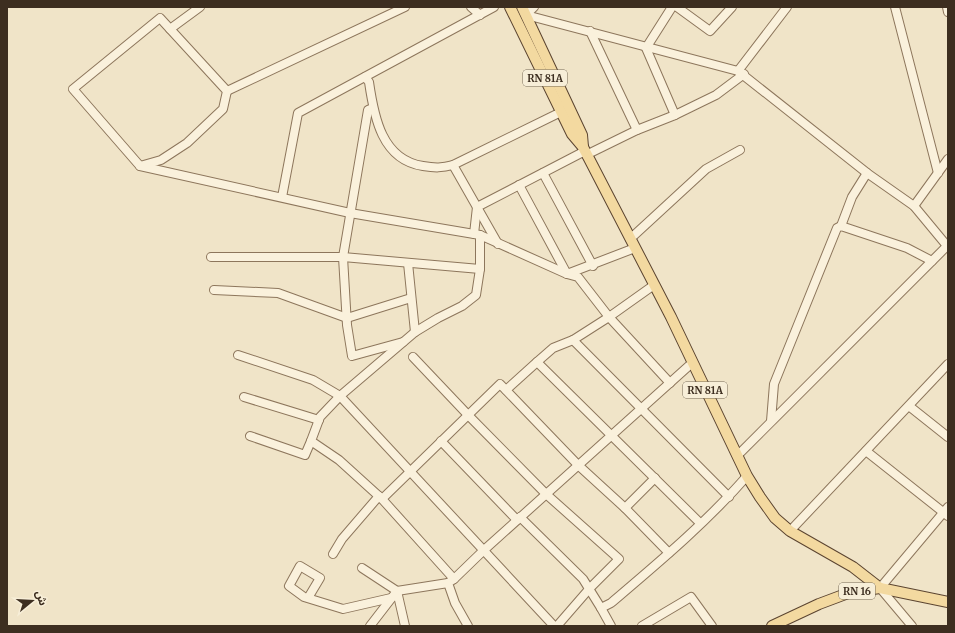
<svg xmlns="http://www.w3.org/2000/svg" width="955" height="633" font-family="Merriweather,'Noto Sans Arabic',serif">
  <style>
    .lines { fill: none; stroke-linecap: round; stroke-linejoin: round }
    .minor-casing { stroke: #8d765c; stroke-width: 10 }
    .major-casing { stroke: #5b4430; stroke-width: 12 }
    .minor { stroke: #faf1dc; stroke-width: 8 }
    .major { stroke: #f3d9a0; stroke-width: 10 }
    .labels { text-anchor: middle; stroke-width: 3; stroke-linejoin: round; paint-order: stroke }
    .shield { fill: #f7eed8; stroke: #756857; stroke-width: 1 }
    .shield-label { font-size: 10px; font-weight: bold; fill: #3d2e20 }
  </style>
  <rect width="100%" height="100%" fill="#f0e4c8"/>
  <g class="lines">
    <g class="minor-casing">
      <g id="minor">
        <path d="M 471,7 L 480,15"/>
        <path d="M 672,7 L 646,48 L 675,115 L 716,95 L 744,74"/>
        <path d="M 677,7 L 710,31 L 732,7"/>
        <path d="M 895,7 L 938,173"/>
        <path d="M 947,7 L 948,12"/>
        <path d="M 526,15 L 738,71 L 867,173 L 914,206 L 948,247"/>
        <path d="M 526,15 L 534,7"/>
        <path d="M 160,18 L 227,91 L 223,109 L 187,143 L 161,160 L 140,166 L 73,89 Z"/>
        <path d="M 170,29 L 200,7"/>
        <path d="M 590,31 L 637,130"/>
        <path d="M 738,71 L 787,7"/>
        <path d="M 365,77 L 369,82 C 374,117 382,160 423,166 C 435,168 442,168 453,165 L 561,112"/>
        <path d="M 227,91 L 405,7"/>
        <path d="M 373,108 L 368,110 L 343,257 L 347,325 L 352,356 L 403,342"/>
        <path d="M 586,155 L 637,130 L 675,115"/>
        <path d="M 453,165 L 498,244"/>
        <path d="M 140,166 L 350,213 L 480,235 L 567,274 L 578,277 L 609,317 L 654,285"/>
        <path d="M 543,173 L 593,266"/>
        <path d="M 519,185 L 567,274 L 635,248"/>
        <path d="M 282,197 L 298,113 L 494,7"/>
        <path d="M 914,206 L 948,159"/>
        <path d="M 841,226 L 852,197 L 867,173"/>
        <path d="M 474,234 L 477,207 L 585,151"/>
        <path d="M 630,239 L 706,169 L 740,150"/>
        <path d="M 211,257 L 343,257 L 480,269"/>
        <path d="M 408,263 L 415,332"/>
        <path d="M 214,290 L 278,293 L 347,318 L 411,298"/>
        <path d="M 238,355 L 313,380 L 340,396 L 554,626"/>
        <path d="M 413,357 L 468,415 L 546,494 L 619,559 L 590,588 L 557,626"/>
        <path d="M 537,362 L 553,348 L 573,340"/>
        <path d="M 670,383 L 609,317 L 573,340 L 729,497"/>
        <path d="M 506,390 L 537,362 L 700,523"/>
        <path d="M 244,397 L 319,420"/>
        <path d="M 909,406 L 948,437"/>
        <path d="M 771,421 L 774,384 L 837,228 L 841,226 L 907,248 L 932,261"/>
        <path d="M 250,436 L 305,455 L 311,441"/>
        <path d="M 441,441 L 517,520"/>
        <path d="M 866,451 L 948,516"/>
        <path d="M 737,456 L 947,246"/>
        <path d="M 382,499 L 500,384 L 578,465 L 625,508 L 655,478"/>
        <path d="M 625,508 L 669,553"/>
        <path d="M 520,517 L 583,579 L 601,608"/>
        <path d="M 790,531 L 948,364"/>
        <path d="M 333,554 L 342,539 L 379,496"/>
        <path d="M 362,568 L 397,591 L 405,626"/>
        <path d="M 454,579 L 484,550 L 692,363"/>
        <path d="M 308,598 L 320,578 L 300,566 L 289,586 L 304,597 L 343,609 L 391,598"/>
        <path d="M 370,626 L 397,591 L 448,583"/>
        <path d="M 468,626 L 455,603 L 448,583 L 454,579 L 382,499 L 339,460 L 311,441 L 320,417 L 340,396 L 415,332 L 438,318 L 462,306 L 476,295 L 480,269 L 480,235"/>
        <path d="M 611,626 L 601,608 L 611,603 C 658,563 706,523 747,476"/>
        <path d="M 642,626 L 691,597 L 712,626"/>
        <path d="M 912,626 L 880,588 L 948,507"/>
      </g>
    </g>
    <g class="major-casing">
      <g id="major">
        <path d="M 510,7 L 572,134 L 583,147 L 671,317 L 747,476 L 760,497 L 775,518 L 790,531 L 853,567 L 880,588"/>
        <path d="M 522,7 L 582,135 L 583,147"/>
        <path d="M 772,626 L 819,604 L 851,592 L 880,588 L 948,602"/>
      </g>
    </g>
    <use href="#minor" class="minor"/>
    <use href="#major" class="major"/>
  </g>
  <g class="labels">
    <g class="shield">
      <rect x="523" y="70" width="44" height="16" rx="3"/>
      <rect x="683" y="382" width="44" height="16" rx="3"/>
      <rect x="839" y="583" width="36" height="16" rx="3"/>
    </g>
    <g class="shield-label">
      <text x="545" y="82">RN 81A</text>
      <text x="705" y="394">RN 81A</text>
      <text x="857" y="595">RN 16</text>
    </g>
  </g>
  <rect width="955" height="633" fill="none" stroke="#3d2e20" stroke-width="16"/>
  <g transform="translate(32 601) rotate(72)" stroke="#f7eed8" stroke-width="3" paint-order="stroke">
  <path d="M0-3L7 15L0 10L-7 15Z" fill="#3d2e20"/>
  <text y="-6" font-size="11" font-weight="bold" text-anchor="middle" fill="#3d2e20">ش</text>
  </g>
</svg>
